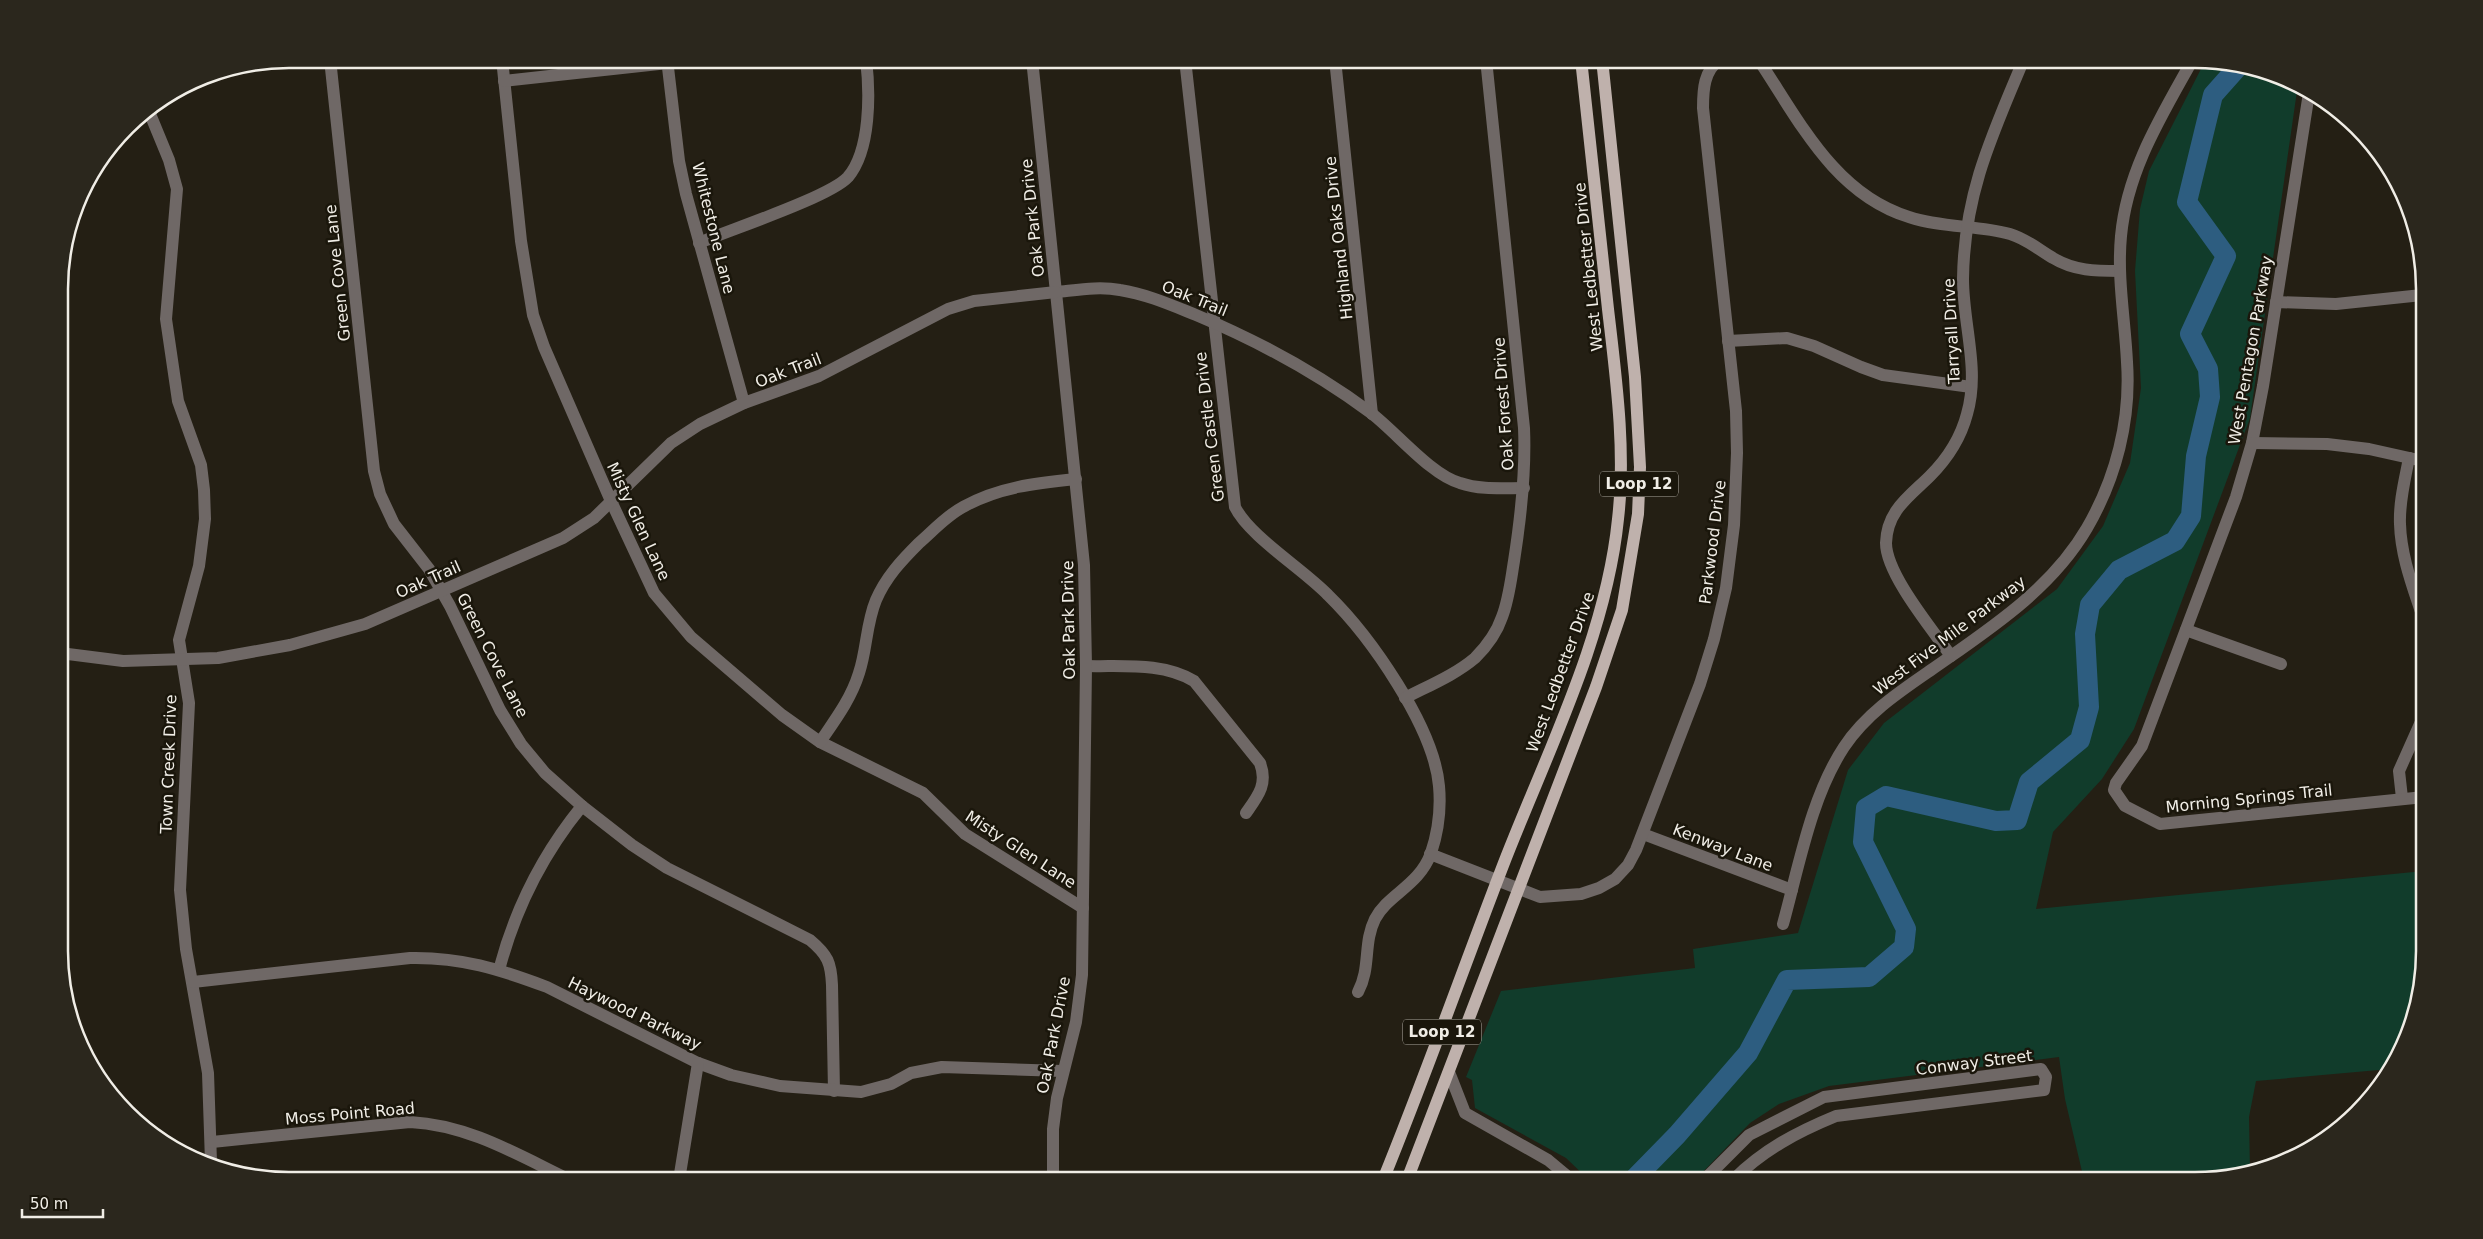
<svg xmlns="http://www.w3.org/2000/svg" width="2483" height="1239" font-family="'DejaVu Sans',sans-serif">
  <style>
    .green { fill: #113c2b }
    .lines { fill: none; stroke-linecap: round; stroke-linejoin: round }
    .river { stroke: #2d5d80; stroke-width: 20 }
    .minor { stroke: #6f6866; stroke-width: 12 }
    .tertiary { stroke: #6f6866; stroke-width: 12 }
    .primary { stroke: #bfb1ac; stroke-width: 12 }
    .labels { text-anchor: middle; stroke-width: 5; stroke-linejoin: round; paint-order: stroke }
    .shield { fill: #1a160b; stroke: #b0aca4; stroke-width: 1 }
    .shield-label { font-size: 15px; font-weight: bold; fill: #f0ede6 }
    .street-label { font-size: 16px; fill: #f0ede6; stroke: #1a160b }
    .rim { fill: none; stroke: #f0ede6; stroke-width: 2.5 }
  </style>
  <rect width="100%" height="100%" fill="#241f14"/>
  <path class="green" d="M 2205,61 L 2298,84 L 2250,418 L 2134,729 L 2102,779 L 2053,832 L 2036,909 L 2424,871 L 2424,951 L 2401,1052 L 2390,1069 L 2256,1081 L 2249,1117 L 2250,1172 L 2209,1180 L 2084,1180 L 2065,1099 L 2059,1057 L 1829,1086 L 1779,1104 L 1750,1123 L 1695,1180 L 1589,1180 L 1566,1158 L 1475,1108 L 1472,1080 L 1466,1077 L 1501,991 L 1695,968 L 1693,949 L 1798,933 L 1848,770 L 1884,723 L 2057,589 L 2103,526 L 2130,463 L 2141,388 L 2135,271 L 2140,209 L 2149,171 Z"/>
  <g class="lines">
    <path class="river" d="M 1633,1180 L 1677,1135 L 1748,1053 L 1787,980 L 1869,977 L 1904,947 L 1906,929 L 1863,842 L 1866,808 L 1886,796 L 1996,821 L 2017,820 L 2029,782 L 2080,740 L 2089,707 L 2085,634 L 2090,605 L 2119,570 L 2175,541 L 2191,516 L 2196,456 L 2210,397 L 2208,369 L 2190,334 L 2226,256 L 2187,202 L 2213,95 L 2237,68"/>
    <g class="minor">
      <path d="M 330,59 L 374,471 L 380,494 L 394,524 L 429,569 L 450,606 L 500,710 L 521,744 L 545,773 L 582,806 L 632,845 L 667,868 L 810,940 C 828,955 831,963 832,985 L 834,1091"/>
      <path d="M 502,59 L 521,241 L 533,315 L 544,347 L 611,501 L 654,593 L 691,637 L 782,715 L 820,742 L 923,793 L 965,834 L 1083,908"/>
      <path d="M 667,59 L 679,161 L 686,194 L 744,403"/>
      <path d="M 1185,59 L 1235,507 C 1249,536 1303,569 1328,595 C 1370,636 1434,727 1439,786 C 1441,808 1438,832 1431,853 C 1419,886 1388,894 1375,919 C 1363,943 1371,968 1358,992"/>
      <path d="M 1335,59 L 1372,414"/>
      <path d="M 1758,59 C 1799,120 1834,194 1909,217 C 1942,228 1977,225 2010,234 C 2027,239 2039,250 2053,258 C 2074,271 2096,271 2120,271"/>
      <path d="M 504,81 L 668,63"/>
      <path d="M 148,109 L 169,160 L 177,189 L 166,319 L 178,401 L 201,465 L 204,490 L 205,519 L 199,566 L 179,640 L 189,703 L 180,890 L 186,949 L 208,1073 L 211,1162"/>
      <path d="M 699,243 C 729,230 830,197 848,177 C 871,150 870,92 866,59"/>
      <path d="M 1056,292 C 1077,290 1099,286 1120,290 C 1146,294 1171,305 1196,315 C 1258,341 1317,373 1371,413 C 1396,432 1431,475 1460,483 C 1480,490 1502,488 1524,488"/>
      <path d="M 2276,302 L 2336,304 L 2422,295"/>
      <path d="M 1728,341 L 1787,338 L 1814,346 L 1861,367 L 1883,375 L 1971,387"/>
      <path d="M 2409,458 C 2405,479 2399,502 2400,524 C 2401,557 2413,587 2423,618"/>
      <path d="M 2186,630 L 2281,664"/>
      <path d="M 1951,656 C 1932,629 1886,574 1886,543 C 1887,510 1910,496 1930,476 C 1947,459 1961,437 1967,414 C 1980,370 1963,324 1963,279 C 1964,194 1992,135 2024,59"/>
      <path d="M 1086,666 C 1123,667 1162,662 1194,681 L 1260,763 C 1268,784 1258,796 1246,813"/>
      <path d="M 1405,698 C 1428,686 1455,675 1475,658 C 1486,647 1497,632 1502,617 C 1509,599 1511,579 1514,561 C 1521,516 1526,473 1524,428 L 1486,59"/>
      <path d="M 820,742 C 835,720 851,699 859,673 C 867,649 866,624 876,600 C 886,577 901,561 919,543 C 933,531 946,516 963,507 C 998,487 1037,483 1076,479"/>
      <path d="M 2402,798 L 2399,771 L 2424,715"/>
      <path d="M 1643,834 L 1792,890"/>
      <path d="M 1430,854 L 1540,897 L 1581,894 L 1599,888 L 1615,879 L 1628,865 L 1636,850 L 1700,684 L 1714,639 L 1726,588 L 1734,525 L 1737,453 L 1736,411 L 1703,108 C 1703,89 1704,71 1720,59"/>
      <path d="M 1783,924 C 1799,866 1811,797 1844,747 C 1866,714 1899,692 1931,670 C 1988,630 2051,590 2087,528 C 2116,478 2131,420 2127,362 C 2125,320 2117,278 2121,236 C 2127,170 2162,115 2193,59"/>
      <path d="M 499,970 C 515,909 542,855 582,806"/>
      <path d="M 193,982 L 410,958 C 461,957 499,969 547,987 L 698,1063 L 731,1075 L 780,1086 L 861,1092 L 891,1084 L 911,1073 L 942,1067 L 1062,1071"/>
      <path d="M 212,1142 L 410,1122 C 469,1125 518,1155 570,1180"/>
      <path d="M 679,1180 L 698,1063"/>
    </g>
    <g class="tertiary">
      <path d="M 1032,59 L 1084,565 L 1086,666 L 1082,975 L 1076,1022 L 1057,1098 L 1053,1129 L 1053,1180"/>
      <path d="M 2309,93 L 2263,386 L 2252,443 L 2236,497 L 2142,746 L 2116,783 L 2114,790 L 2125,806 L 2160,824 L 2424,797"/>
      <path d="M 2252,443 L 2327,444 L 2369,449 L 2423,461"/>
      <path d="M 60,653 L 123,661 L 218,658 L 290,645 L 365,624 L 563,538 L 594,518 L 671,443 L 700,424 L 744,403 L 819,376 L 948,309 L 974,301 L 1056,292"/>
      <path d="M 1449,1072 L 1465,1113 L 1548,1160 L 1572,1180"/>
      <path d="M 1704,1180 L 1749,1135 L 1824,1097 L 2041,1069 L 2046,1077 L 2044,1090 L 1836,1116 C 1797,1132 1763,1150 1733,1180"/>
    </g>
    <g class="primary">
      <path d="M 1383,1180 C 1425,1077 1462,972 1502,868 C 1545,756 1606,639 1618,519 C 1626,450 1616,378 1608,309 C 1599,226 1590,142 1581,59"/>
      <path d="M 1407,1180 L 1596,687 L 1622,610 L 1638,514 L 1640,467 L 1635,377 L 1602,59"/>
    </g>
  </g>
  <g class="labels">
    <g class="shield">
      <rect x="1600" y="471.5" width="78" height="25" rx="4"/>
      <rect x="1403" y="1019.5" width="78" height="25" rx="4"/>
    </g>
    <g class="shield-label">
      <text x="1639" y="489">Loop 12</text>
      <text x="1442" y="1037">Loop 12</text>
    </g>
    <g class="street-label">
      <text transform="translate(1032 218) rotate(-96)" y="6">Oak Park Drive</text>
      <text transform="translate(714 228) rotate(76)" y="6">Whitestone Lane</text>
      <text transform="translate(1338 238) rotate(-96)" y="6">Highland Oaks Drive</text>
      <text transform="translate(1588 267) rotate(-96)" y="6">West Ledbetter Drive</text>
      <text transform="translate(337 273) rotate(-96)" y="6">Green Cove Lane</text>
      <text transform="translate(1195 298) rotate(22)" y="6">Oak Trail</text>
      <text transform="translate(1951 331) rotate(-93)" y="6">Tarryall Drive</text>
      <text transform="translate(2250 350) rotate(-80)" y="6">West Pentagon Parkway</text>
      <text transform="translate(788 370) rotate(-21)" y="6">Oak Trail</text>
      <text transform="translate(1503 404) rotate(-94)" y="6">Oak Forest Drive</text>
      <text transform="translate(1209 427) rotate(-97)" y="6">Green Castle Drive</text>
      <text transform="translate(639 521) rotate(65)" y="6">Misty Glen Lane</text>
      <text transform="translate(1712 542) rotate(-83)" y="6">Parkwood Drive</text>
      <text transform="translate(428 579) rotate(-24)" y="6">Oak Trail</text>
      <text transform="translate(1068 620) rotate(-91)" y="6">Oak Park Drive</text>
      <text transform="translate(1949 635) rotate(-37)" y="6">West Five Mile Parkway</text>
      <text transform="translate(493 655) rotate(63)" y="6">Green Cove Lane</text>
      <text transform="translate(1560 672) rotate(-70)" y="6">West Ledbetter Drive</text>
      <text transform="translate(168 764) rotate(-88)" y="6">Town Creek Drive</text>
      <text transform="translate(2249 798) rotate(-6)" y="6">Morning Springs Trail</text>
      <text transform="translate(1723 847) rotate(21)" y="6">Kenway Lane</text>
      <text transform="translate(1021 849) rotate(33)" y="6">Misty Glen Lane</text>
      <text transform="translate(635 1013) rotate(26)" y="6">Haywood Parkway</text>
      <text transform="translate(1053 1035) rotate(-79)" y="6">Oak Park Drive</text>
      <text transform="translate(1974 1062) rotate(-7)" y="6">Conway Street</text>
      <text transform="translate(350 1113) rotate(-5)" y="6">Moss Point Road</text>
    </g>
  </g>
  <path d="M0 0H2483V1239H0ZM289 68H2195A221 221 0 0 1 2416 289V951A221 221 0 0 1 2195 1172H289A221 221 0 0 1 68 951V289A221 221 0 0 1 289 68Z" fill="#2b271d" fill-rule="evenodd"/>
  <path class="rim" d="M289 68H2195A221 221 0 0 1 2416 289V951A221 221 0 0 1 2195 1172H289A221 221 0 0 1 68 951V289A221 221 0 0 1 289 68Z"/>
  <path d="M22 1209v8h81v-8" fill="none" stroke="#f0ede6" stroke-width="2.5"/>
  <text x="30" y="1209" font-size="15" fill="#f0ede6" stroke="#1a160b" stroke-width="4" paint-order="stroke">50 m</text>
</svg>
